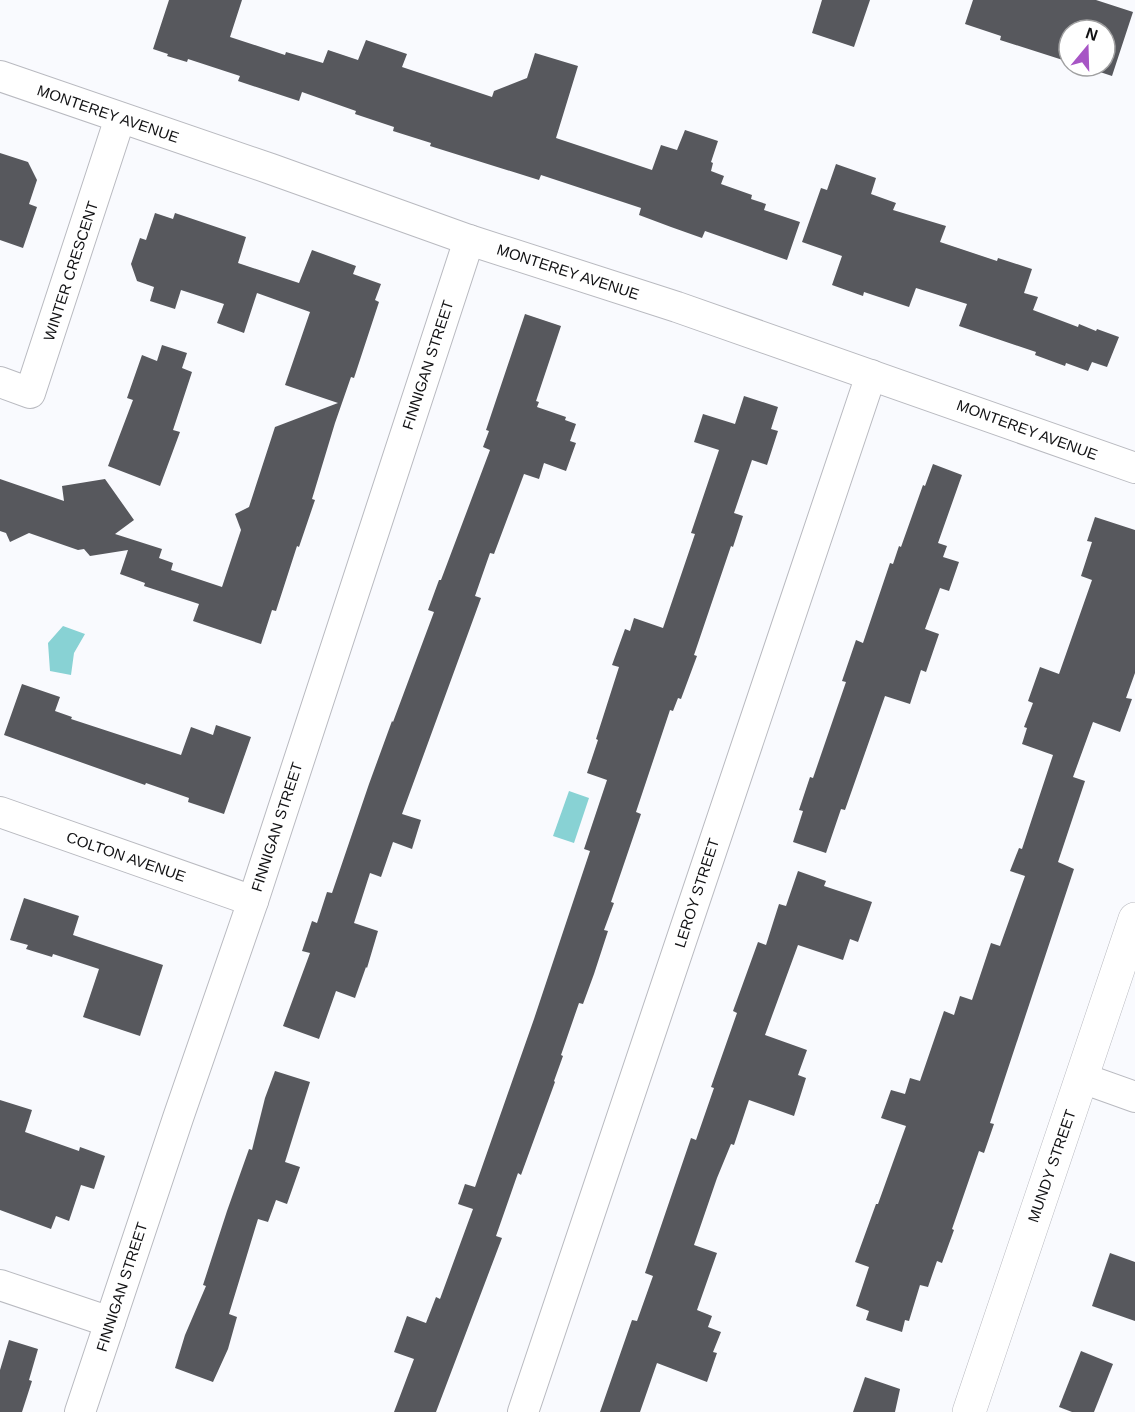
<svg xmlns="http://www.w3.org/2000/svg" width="1135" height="1412" font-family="Helvetica,sans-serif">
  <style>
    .water { fill: #88d2d4 }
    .building { fill: #57585d }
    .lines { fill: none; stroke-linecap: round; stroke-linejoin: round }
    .street-casing { stroke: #b9bac0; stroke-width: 32 }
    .secondary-casing { stroke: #b9bac0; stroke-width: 34 }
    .street { stroke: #fff; stroke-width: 30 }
    .secondary { stroke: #fff; stroke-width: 33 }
    .labels { text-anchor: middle; stroke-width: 6; stroke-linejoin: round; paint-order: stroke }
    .street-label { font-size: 15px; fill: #121214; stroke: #fff }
  </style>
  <rect width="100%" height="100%" fill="#f9fafe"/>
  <g class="water">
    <path d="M 63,626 L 85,634 L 74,653 L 71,675 L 50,671 L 48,643 Z"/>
    <path d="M 569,791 L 589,798 L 574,843 L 553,836 Z"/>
  </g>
  <g class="building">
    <path d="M 169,0 L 242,0 L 230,37 L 285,55 L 286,52 L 323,63 L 328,50 L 358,60 L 366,40 L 407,54 L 402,67 L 492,97 L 494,91 L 527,78 L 535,53 L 578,66 L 556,138 L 652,170 L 661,145 L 677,150 L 685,130 L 718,141 L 711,162 L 713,163 L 711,171 L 724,176 L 721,184 L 752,195 L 751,199 L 766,204 L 764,210 L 800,222 L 787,260 L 705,231 L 702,238 L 671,227 L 639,215 L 641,208 L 541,175 L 539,180 L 430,146 L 431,143 L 393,131 L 394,127 L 355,114 L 356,111 L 302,92 L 299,101 L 238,81 L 240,76 L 188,59 L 187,62 L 167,56 L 168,54 L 153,49 Z"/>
    <path d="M 822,0 L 870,0 L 854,47 L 812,33 Z"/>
    <path d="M 973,0 L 1096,0 L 1133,12 L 1112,76 L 1082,66 L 1105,66 L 1105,30 L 1069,30 L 1069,62 L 1000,40 L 1001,36 L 965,24 Z"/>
    <path d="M 0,153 L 28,162 L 37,180 L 29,204 L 37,207 L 23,248 L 0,240 Z"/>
    <path d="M 836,164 L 876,178 L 871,194 L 896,203 L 893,210 L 946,226 L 940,242 L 997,261 L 998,258 L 1032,269 L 1024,293 L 1038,297 L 1033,310 L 1078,327 L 1079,324 L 1096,331 L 1097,329 L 1119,337 L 1107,367 L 1092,362 L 1088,371 L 1066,363 L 1065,366 L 1035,355 L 1036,352 L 959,326 L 967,304 L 916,288 L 909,307 L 864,292 L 863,296 L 832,285 L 842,256 L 802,242 L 821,188 L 827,190 Z"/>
    <path d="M 155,213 L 173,219 L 175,213 L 246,237 L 238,263 L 299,283 L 312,250 L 356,266 L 353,274 L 381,284 L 375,300 L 379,302 L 354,378 L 351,377 L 335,423 L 312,499 L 315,500 L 299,547 L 297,546 L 276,611 L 272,610 L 261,644 L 193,621 L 199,604 L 144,586 L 145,583 L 120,574 L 128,550 L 90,556 L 84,549 L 78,550 L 29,533 L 10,542 L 6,533 L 0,531 L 0,479 L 64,501 L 62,486 L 105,479 L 134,520 L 115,534 L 162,549 L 159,558 L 173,563 L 171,570 L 222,587 L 241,530 L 235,514 L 249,507 L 275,427 L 338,403 L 285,385 L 310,312 L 257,293 L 244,333 L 217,323 L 224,304 L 181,290 L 175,309 L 150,301 L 154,287 L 137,281 L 131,264 L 140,238 L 146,240 Z"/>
    <path d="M 525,314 L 561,326 L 536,401 L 539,402 L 537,407 L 566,417 L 565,420 L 576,424 L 570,441 L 576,443 L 566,471 L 544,463 L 539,479 L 524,474 L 494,554 L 490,553 L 475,596 L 481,598 L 402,814 L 421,820 L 412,849 L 393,842 L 381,877 L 370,873 L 354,923 L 378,931 L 367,968 L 366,967 L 355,998 L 336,991 L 319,1039 L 283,1026 L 310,953 L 302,951 L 312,921 L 317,923 L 327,892 L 332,893 L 369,784 L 392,721 L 393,722 L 434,612 L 428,610 L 439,580 L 441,580 L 490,450 L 483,447 L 489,431 L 486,430 Z"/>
    <path d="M 162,345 L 187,353 L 182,368 L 192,372 L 173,430 L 180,432 L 160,486 L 108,466 L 133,400 L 127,398 L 142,355 L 157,361 Z"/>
    <path d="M 744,396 L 778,407 L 771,429 L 778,431 L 767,465 L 752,460 L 734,513 L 743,516 L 733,547 L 731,546 L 694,655 L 697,656 L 681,699 L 678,698 L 673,711 L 670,710 L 636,812 L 641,814 L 611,902 L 614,903 L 604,930 L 608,931 L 594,974 L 583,1004 L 579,1003 L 561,1055 L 563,1056 L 554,1081 L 555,1082 L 521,1175 L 518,1173 L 496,1236 L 502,1238 L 436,1412 L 394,1412 L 414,1359 L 394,1352 L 407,1316 L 426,1323 L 436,1297 L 440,1299 L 473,1209 L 458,1204 L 465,1184 L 475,1187 L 534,1019 L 590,851 L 584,849 L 607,780 L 587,773 L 598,740 L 596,739 L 619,667 L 612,665 L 625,629 L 630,631 L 634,618 L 663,628 L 695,534 L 691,533 L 719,450 L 694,442 L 703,414 L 735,424 Z"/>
    <path d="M 933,464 L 962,475 L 938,543 L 947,546 L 943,557 L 959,562 L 949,591 L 940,588 L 925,629 L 939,634 L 926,672 L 921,670 L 910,704 L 885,696 L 845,810 L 841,809 L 826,853 L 793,842 L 803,811 L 799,810 L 810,777 L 813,778 L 846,682 L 842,681 L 856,640 L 863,643 L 890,563 L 893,564 L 899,546 L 901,547 L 923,485 L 925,486 Z"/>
    <path d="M 1095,517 L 1135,530 L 1135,673 L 1126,698 L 1132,699 L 1120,732 L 1093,722 L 1073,777 L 1085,781 L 1058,862 L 1074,869 L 990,1123 L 994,1124 L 984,1153 L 979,1151 L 952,1229 L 954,1230 L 942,1263 L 937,1261 L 928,1287 L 920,1285 L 909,1321 L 905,1320 L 902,1332 L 866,1320 L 869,1311 L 856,1306 L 869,1267 L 855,1262 L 876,1204 L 878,1204 L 906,1126 L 881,1118 L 891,1090 L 905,1094 L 910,1078 L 920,1081 L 944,1011 L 954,1015 L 960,996 L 972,1000 L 991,943 L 1000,946 L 1025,876 L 1010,871 L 1019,848 L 1022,849 L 1053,755 L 1022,744 L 1027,728 L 1024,727 L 1033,703 L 1028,701 L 1040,667 L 1059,674 L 1092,580 L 1081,576 L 1092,542 L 1087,541 Z"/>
    <path d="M 22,684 L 60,697 L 55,711 L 72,717 L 71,719 L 181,755 L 191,727 L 213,735 L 216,725 L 251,737 L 224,814 L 188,802 L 189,798 L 146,783 L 145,785 L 4,735 Z"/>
    <path d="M 798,871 L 826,881 L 824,886 L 872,902 L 858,942 L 850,939 L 843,960 L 798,945 L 765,1035 L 807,1050 L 798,1075 L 806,1078 L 794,1116 L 749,1100 L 734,1145 L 731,1144 L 717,1178 L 694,1245 L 717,1253 L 697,1310 L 712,1316 L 708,1327 L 721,1332 L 713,1352 L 717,1353 L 707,1382 L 657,1363 L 640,1412 L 600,1412 L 632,1320 L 637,1321 L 653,1276 L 645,1273 L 691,1138 L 696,1140 L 714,1088 L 711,1087 L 737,1013 L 733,1011 L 758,942 L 766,945 L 779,904 L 786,906 Z"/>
    <path d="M 24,898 L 79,916 L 73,935 L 163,965 L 140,1036 L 83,1017 L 99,969 L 53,954 L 52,957 L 26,949 L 28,945 L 10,940 Z"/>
    <path d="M 275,1071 L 310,1082 L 285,1162 L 300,1167 L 287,1204 L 276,1200 L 268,1222 L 258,1219 L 229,1314 L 237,1317 L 228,1349 L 213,1382 L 175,1368 L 185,1335 L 206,1286 L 203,1285 L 227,1211 L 249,1149 L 252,1150 L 265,1098 Z"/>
    <path d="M 0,1100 L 32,1110 L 25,1132 L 79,1151 L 80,1147 L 105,1156 L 94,1189 L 81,1185 L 69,1221 L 56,1216 L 51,1229 L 0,1210 Z"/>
    <path d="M 1110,1253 L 1135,1262 L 1135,1321 L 1092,1306 Z"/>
    <path d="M 9,1340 L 38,1349 L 29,1380 L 32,1381 L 22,1412 L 0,1412 L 0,1370 Z"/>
    <path d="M 1081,1351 L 1113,1364 L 1094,1412 L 1072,1412 L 1059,1407 Z"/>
    <path d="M 865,1377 L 900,1389 L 895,1412 L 853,1412 Z"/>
  </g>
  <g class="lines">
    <g class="street-casing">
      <g id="street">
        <path d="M 0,76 L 271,169 L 469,240 L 677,307 L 1135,468"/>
        <path d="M 0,382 L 30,393 L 120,118"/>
        <path d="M 0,812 L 253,901"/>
        <path d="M 1082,1078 L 1135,1097"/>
        <path d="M 0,1285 L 110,1322"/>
        <path d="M 80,1412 L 178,1118 L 253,901 L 469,240"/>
        <path d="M 523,1412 L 871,375"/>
      </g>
    </g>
    <g class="secondary-casing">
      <path id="secondary" d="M 969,1412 L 1135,919"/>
    </g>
    <use href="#street" class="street"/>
    <use href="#secondary" class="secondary"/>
  </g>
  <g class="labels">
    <g class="street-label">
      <text transform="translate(108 114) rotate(19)" y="5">MONTEREY AVENUE</text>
      <text transform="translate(71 271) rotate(-72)" y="5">WINTER CRESCENT</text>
      <text transform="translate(568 272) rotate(18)" y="5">MONTEREY AVENUE</text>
      <text transform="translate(428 365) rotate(-72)" y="5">FINNIGAN STREET</text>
      <text transform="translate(1027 430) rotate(20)" y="5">MONTEREY AVENUE</text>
      <text transform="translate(277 827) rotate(-72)" y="5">FINNIGAN STREET</text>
      <text transform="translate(126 857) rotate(19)" y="5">COLTON AVENUE</text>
      <text transform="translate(697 893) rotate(-72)" y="5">LEROY STREET</text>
      <text transform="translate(1052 1166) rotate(-71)" y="5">MUNDY STREET</text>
      <text transform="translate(122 1287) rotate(-72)" y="5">FINNIGAN STREET</text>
    </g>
  </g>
  <g transform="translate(1087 48) rotate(19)"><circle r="28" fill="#ffffff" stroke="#a0a0a1" stroke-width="1.5"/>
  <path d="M0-4.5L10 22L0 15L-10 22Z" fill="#a755c5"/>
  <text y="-9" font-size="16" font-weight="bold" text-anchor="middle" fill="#121214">N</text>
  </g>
</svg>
